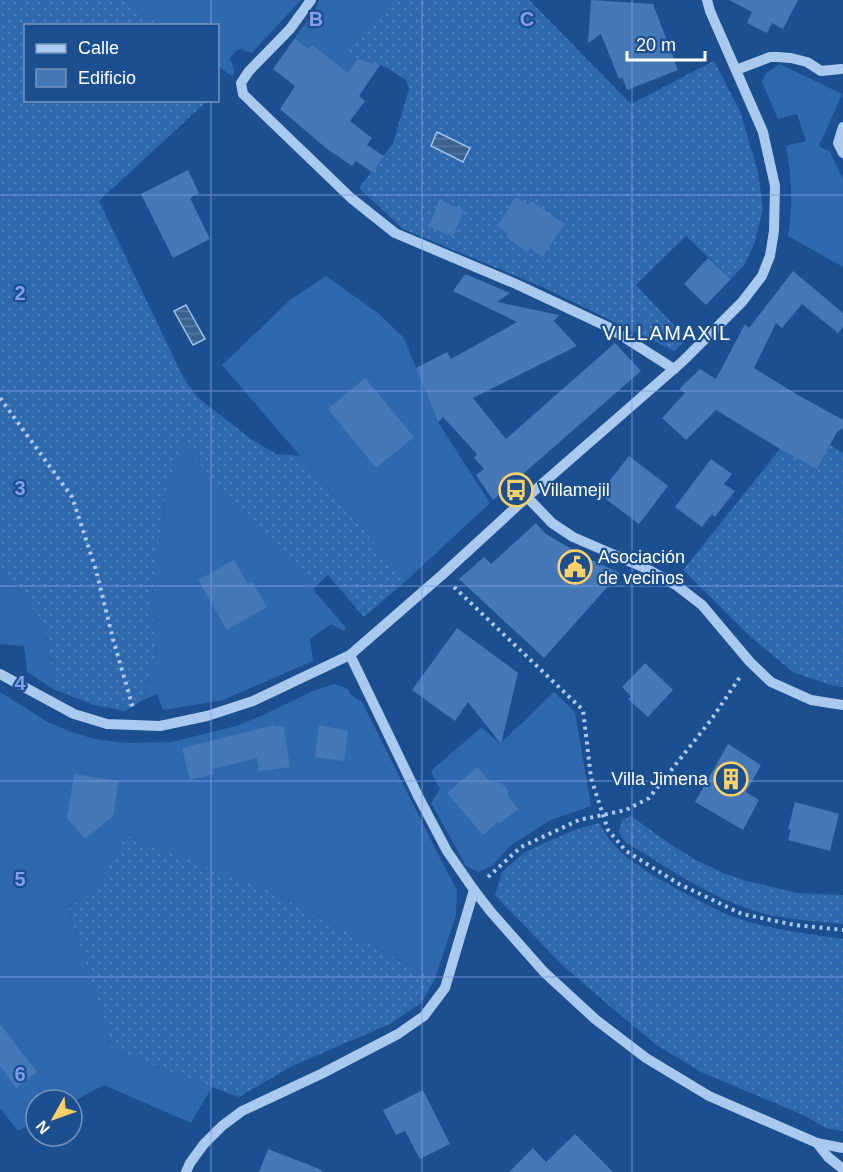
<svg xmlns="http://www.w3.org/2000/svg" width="843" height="1172" font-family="Arial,sans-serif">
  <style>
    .grass { fill: url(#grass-dots) }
    .garden { fill: #2e69ad }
    .water { fill: url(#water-rules); stroke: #9cc4f0; stroke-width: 1.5 }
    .building { fill: #4478b7 }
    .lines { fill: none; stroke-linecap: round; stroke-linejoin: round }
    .path { stroke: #a9c9ee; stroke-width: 4; stroke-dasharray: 3 4.5; stroke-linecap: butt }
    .minor { stroke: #a9c9ee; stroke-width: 10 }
    .grid { fill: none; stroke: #839eea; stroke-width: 1.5; stroke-opacity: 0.55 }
    .labels { text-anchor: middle; stroke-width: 4.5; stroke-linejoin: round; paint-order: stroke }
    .poi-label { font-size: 18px; fill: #fff; stroke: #1b4f8f; text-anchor: start }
    .neighbourhood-label { font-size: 20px; letter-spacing: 1.5px; fill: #fff; stroke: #1b4f8f }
    .grid-label { font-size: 20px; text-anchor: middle; font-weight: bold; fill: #839eea; stroke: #1b4f8f; stroke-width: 4.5; stroke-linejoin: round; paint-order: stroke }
  </style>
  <defs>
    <pattern id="grass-dots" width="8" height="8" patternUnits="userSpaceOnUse" patternTransform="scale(1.5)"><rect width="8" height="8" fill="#2e69ad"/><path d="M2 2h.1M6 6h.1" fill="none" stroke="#4d80b9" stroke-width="1.8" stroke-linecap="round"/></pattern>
    <pattern id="water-rules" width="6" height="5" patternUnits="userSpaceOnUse" patternTransform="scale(1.5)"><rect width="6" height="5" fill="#3c6290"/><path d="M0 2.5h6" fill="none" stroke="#597aa1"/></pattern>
  </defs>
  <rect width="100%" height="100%" fill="#1b4f8f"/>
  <g class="grass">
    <path d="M 0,0 L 124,0 L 160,25 L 26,26 L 26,100 L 207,101 L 99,201 L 183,377 L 197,397 L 251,439 L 276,454 L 300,456 L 407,580 L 364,617 L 328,575 L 313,589 L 182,445 L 167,486 L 151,602 L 157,651 L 143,700 L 125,711 L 94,705 L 53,689 C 50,668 51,642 41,623 C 31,603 14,586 0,569 Z"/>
    <path d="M 390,0 L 529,0 L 631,104 L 714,61 L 740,111 L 758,172 L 763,209 L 755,242 L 745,264 L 731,279 L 686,236 L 636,285 L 687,339 L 674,351 L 540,286 L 403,229 L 359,188 L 393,143 L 409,89 L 406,80 L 386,67 L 357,59 L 341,50 C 355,37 382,17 390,0 Z"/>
    <path d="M 830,445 L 843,453 L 843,687 L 834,686 L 794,673 L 751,637 L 683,570 L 780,449 L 817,468 Z"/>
    <path d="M 631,816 L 667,842 L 696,860 L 721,872 L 743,880 L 797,893 L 843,895 L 843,924 C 814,921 783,920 755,911 C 708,896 666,867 624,841 L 619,832 L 622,820 Z"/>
    <path d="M 599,823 C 617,859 659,879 692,897 C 709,905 725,915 743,920 C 773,930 811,934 843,939 L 843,1131 L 826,1128 L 801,1114 L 701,1072 L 658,1046 L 619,1014 L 561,964 L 495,895 L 502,872 L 525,852 L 574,830 Z"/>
    <path d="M 126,835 L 270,891 L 435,979 L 421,1003 L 390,1024 L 292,1066 L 239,1097 L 112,1050 L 68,907 L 95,890 Z"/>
  </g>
  <g class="garden">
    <path d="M 124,0 L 301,0 L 252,53 L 245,51 L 242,48 L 236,51 L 230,58 L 234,70 L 233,77 L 218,66 L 218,26 L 160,25 Z"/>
    <path d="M 319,0 L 390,0 C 382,17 355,37 341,50 L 357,59 L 346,76 L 312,45 L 308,49 L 295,38 L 315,10 Z"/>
    <path d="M 780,64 L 842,94 L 819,146 L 830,152 L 843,179 L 843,267 L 788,236 C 793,202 792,180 786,146 L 806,141 L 797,114 L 778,119 L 762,82 L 766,73 Z"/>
    <path d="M 326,276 L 378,313 L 404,338 L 438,422 L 490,503 L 407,580 L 222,365 L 290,300 Z"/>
    <path d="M 182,444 L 313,589 L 346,628 L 344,631 L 331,624 L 310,639 L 313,661 L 223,700 L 163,710 L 157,694 L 143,700 L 157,651 L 151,602 L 167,486 Z"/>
    <path d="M 0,569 C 14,586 31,603 41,623 C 51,642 50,668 53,689 L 27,672 L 24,646 L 0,644 Z"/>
    <path d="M 334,684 L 348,689 L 351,695 L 362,702 L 443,864 L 457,890 L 456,915 L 435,979 L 270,891 L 126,836 L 95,890 L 68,907 L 112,1050 L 212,1087 L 191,1123 L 104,1085 L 72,1102 L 72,1100 L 36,1100 L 36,1121 L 18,1131 L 0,1108 L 0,692 L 46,721 L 71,732 L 95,739 L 125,743 L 172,742 L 236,726 L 261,716 L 313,691 Z"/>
    <path d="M 554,692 L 575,712 L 591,806 L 551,820 L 511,845 L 492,866 L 479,872 L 466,866 L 431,803 L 440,789 L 431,772 L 434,768 L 482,727 L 500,744 Z"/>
  </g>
  <g class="water">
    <path d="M 437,132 L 470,148 L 463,162 L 431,146 Z"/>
    <path d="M 186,305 L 205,339 L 193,345 L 174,311 Z"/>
  </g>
  <g class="building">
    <path d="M 591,0 L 653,4 L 678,70 L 627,90 L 622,77 L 619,79 L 601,34 L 588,43 Z"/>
    <path d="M 729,0 L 798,0 L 783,29 L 772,23 L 767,33 L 747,23 L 752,12 Z"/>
    <path d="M 295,38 L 308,49 L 312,45 L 348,73 L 357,59 L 380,65 L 359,96 L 365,101 L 350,121 L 372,138 L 367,145 L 384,156 L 372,172 L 356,161 L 352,166 L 326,148 L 280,109 L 295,86 L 273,69 Z"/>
    <path d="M 188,170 L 199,193 L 190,198 L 210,239 L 173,258 L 141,194 Z"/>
    <path d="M 516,197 L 528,205 L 531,201 L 565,224 L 542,257 L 530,248 L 527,252 L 506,237 L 508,234 L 497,226 Z"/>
    <path d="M 439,200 L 464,210 L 453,236 L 429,227 Z"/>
    <path d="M 708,258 L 731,279 L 706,305 L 684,284 Z"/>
    <path d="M 793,271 L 843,313 L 843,327 L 838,333 L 802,304 L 782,328 L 776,323 L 754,368 L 798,395 L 843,420 L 843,428 L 837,432 L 817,469 L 780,449 L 716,410 L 686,440 L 662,418 L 685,393 L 679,389 L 700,369 L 716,379 L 745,324 L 749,328 Z"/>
    <path d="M 465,274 L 510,293 L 497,302 L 559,315 L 554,321 L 577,346 L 473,398 L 506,439 L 615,343 L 641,371 L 493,500 L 476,475 L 484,469 L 474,458 L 477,454 L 443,417 L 438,422 L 416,368 L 447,352 L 451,359 L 517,322 L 453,291 Z"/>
    <path d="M 365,378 L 414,437 L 376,468 L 328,409 Z"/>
    <path d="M 629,456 L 668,486 L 639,524 L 599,494 Z"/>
    <path d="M 711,459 L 732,474 L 724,484 L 735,491 L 715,517 L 712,514 L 702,527 L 675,507 Z"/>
    <path d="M 536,523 L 546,534 L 587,558 L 620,573 L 544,658 L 459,579 L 484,557 L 491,564 Z"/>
    <path d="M 234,560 L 248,584 L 252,581 L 267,607 L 227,630 L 198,580 Z"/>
    <path d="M 457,628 L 518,673 L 501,744 L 468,702 L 455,721 L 412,690 Z"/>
    <path d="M 645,663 L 673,690 L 648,717 L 628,699 L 631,696 L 622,687 Z"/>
    <path d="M 274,725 L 274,727 L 284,726 L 290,767 L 259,771 L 257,758 L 213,769 L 214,774 L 190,780 L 182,748 Z"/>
    <path d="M 319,725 L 348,731 L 344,761 L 315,757 Z"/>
    <path d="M 728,744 L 761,765 L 746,792 L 759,800 L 743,830 L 695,802 Z"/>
    <path d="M 477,767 L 490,782 L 501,783 L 508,790 L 508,796 L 518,809 L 499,824 L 498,822 L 483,835 L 447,793 Z"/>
    <path d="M 74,774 L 119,781 L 113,816 L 85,839 L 67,818 Z"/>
    <path d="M 795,802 L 839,814 L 830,851 L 788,840 L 791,830 L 788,829 Z"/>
    <path d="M 0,1024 L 37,1072 L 16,1088 L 0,1066 Z"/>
    <path d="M 423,1090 L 450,1144 L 420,1159 L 405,1131 L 396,1135 L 383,1110 Z"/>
    <path d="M 575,1134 L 613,1172 L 509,1172 L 533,1148 L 546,1162 Z"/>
    <path d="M 268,1149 L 322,1170 L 321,1172 L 259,1172 Z"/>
  </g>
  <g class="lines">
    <g class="path">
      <path d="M 0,398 L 72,497 L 96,570 L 113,639 L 133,708"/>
      <path d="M 454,587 L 583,710 L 591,778 L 608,830 L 626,851 L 679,884 L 742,914 L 795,925 L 843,930"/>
      <path d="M 488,877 L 521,847 L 579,820 L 626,810 L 649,798 L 711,720 L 740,677"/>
    </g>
    <g class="minor">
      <path d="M 311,0 L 290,29 L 249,71 L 241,83 L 243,94 L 351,198 L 395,233 L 516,284 L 608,327 L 674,369"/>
      <path d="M 736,70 L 770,57 L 777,57 L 791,58 L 807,62 L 821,71 L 841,69"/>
      <path d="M 843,127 L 838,143 L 843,153"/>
      <path d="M 527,497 L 552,523 L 573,537 L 647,569 L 676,585 L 702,605 L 750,662 L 771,682 L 811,700 L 843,705"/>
      <path d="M 350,655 L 418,796 L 447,851 L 474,890 L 491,912 L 544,972 L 595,1019 L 646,1058 L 709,1096 L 817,1143 L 843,1148"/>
      <path d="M 0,674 L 74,714 L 107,724 L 160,726 L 207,716 L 253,701 L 350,655 L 442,575 L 527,497 L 683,361 L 742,302 L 762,276 L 770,256 L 774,231 L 775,186 L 763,132 L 710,11 L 707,0"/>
      <path d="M 817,1143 L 828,1157 L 843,1169"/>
      <path d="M 186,1172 L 190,1163 L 204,1144 L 222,1126 L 242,1111 L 321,1074 L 398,1034 L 424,1016 L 445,988 L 474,890"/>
    </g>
  </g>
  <path class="grid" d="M 211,0 L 211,26M 422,0 L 422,1172M 632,0 L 632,1172M 211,100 L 211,1172M 0,195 L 843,195M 0,391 L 843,391M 0,586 L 843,586M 0,781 L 843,781M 0,977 L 843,977"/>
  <defs>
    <g id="bus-ring" transform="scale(1.725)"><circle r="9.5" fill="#1b4f8f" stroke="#ffd166" stroke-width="1.5"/><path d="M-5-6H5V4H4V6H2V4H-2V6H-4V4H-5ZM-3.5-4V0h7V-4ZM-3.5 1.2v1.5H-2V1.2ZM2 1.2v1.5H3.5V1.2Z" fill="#ffd166"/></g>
    <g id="civic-ring" transform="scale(1.725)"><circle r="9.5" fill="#1b4f8f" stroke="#ffd166" stroke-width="1.5"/><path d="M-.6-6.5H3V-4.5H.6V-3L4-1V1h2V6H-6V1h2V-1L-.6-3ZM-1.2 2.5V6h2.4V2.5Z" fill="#ffd166"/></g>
    <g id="building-ring" transform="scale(1.725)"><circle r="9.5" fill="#1b4f8f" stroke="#ffd166" stroke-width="1.5"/><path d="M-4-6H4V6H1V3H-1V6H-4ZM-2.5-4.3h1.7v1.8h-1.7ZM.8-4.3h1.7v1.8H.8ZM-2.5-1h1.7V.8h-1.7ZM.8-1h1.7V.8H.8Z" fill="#ffd166"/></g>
  </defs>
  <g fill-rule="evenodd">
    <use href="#bus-ring" x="516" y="490"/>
    <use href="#civic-ring" x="575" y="567"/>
    <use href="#building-ring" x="731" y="779"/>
  </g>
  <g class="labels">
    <g class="poi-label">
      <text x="539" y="496">Villamejil</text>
      <text x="598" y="563">Asociación<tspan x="598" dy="21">de vecinos</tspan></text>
      <text x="708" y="785" text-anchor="end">Villa Jimena</text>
    </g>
    <g class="neighbourhood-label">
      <text x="667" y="340">VILLAMAXIL</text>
    </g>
  </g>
  <g class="grid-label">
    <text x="316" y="26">B</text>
    <text x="527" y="26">C</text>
    <text x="20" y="300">2</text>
    <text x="20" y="495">3</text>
    <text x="20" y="690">4</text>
    <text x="20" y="886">5</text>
    <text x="20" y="1081">6</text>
  </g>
  <rect x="24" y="24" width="195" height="78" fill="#1b4f8f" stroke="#7695bc" stroke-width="1.5"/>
  <rect x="36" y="44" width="30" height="9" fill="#a9c9ee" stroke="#7695bc" stroke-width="1.5"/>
  <text x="78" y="54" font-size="18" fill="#ffffff">Calle</text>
  <rect x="36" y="69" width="30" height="18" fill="#4478b7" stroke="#7695bc" stroke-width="1.5"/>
  <text x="78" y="84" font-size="18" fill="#ffffff">Edificio</text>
  <g transform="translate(54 1118) rotate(230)"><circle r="28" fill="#1b4f8f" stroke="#7695bc" stroke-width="1.5"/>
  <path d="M0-4.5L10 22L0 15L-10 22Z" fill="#ffd166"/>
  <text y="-9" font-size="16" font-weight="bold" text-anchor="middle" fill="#ffffff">N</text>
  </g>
  <path d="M627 51v9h78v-9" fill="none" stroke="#ffffff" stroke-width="3"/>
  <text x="636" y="51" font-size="18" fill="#ffffff" stroke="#1b4f8f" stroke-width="4.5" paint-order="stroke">20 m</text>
</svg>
